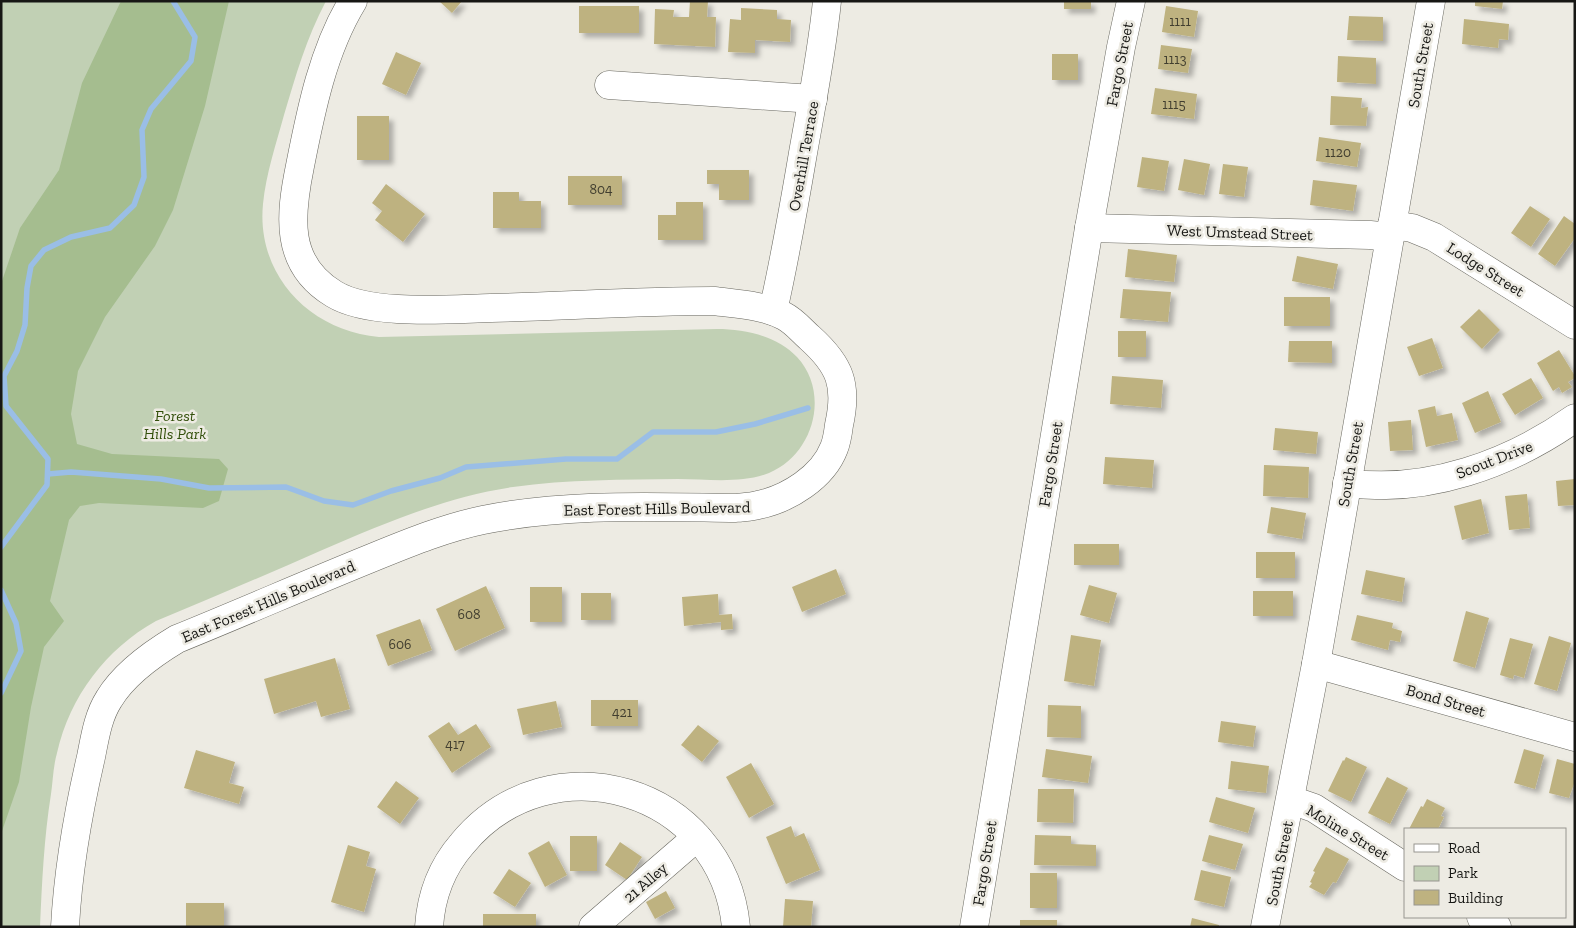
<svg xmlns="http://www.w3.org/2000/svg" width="1576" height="928" font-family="'Zilla Slab',serif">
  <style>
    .green { fill: #c1d0b4 }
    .forest { fill: #a5bd8f }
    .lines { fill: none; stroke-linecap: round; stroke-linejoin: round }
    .stream { stroke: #9abee6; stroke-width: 5.5 }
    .building { fill: #beb280; filter: url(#shadow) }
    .minor-casing { stroke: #696860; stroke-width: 29 }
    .minor { stroke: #fff; stroke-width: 28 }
    .labels { text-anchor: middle; stroke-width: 5; stroke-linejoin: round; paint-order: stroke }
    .number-label { font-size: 14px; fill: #413e2f }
    .street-label { font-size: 16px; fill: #171714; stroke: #edebe3 }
    .park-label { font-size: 16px; font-style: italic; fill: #33500b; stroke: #edebe3 }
  </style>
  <defs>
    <filter id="shadow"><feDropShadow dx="4.5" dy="4.5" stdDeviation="2.5" flood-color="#0004"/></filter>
  </defs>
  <rect width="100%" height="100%" fill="#edebe3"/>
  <path class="green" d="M 1,1 L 326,1 C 306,39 296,75 284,115 C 276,144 266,174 263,204 C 256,275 310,331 379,337 L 717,329 C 745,329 777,336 797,357 C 831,394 813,455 769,473 C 741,484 707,479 678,479 C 623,480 568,479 513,487 C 445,497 383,524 320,551 C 266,575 211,598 156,621 C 106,649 70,696 57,753 C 53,767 53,781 51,794 C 44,838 42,882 40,927 L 1,927 Z"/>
  <path class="forest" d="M 121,1 L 229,1 L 205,106 L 173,210 L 155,246 L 105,317 L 78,371 L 71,414 L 77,444 L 112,454 L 219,459 L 228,469 L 219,501 L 203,508 L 99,503 L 80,506 L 69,520 L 50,601 L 64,621 L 44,647 L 31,707 L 19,782 L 1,834 L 1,284 L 20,228 L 59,170 L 82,83 Z"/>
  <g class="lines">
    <g class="stream">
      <path d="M 48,474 L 71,472 L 161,479 L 209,488 L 286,487 L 324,501 L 353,505 L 391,491 L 440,478 L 466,467 L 566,459 L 617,459 L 653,432 L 716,432 L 755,424 L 808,408"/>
      <path d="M 1,547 L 47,485 L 48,459 L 6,406 L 4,376 L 17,351 L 25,325 L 27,288 L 31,266 L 44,250 L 71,237 L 110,228 L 134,205 L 144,177 L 142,130 L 151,109 L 191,61 L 195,37 L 173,1"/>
      <path d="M 1,590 L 16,623 L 21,651 L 1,693"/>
    </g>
  </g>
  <g class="building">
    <path d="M 439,1 L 462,1 L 452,13 Z"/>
    <path d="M 690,1 L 708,1 L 707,17 L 716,17 L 715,47 L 654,44 L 655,9 L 674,10 L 673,17 L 689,17 Z"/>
    <rect x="1064" y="1" width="27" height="8"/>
    <path d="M 1475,1 L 1503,1 L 1502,9 L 1475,6 Z"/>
    <rect x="579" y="6" width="60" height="27"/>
    <path d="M 1166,6 L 1198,11 L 1194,37 L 1162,32 Z"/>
    <path d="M 741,8 L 777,10 L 777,19 L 791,20 L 790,42 L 755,40 L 755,53 L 728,52 L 730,19 L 741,20 Z"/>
    <path d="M 1349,16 L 1383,17 L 1383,41 L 1347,40 Z"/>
    <path d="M 1464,19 L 1509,24 L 1508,40 L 1499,39 L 1498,48 L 1462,44 Z"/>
    <path d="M 1161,45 L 1192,49 L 1188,73 L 1158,69 Z"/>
    <path d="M 396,52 L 421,63 L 406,95 L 382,84 Z"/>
    <rect x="1052" y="54" width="26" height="26"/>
    <path d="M 1338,56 L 1376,58 L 1376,84 L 1337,82 Z"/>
    <path d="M 1155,88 L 1197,94 L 1194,119 L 1151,114 Z"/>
    <path d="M 1331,96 L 1362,98 L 1361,108 L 1368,107 L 1366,126 L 1330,125 Z"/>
    <rect x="357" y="116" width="32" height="44"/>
    <path d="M 1319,137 L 1361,143 L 1357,167 L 1316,161 Z"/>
    <path d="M 1142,157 L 1169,161 L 1164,191 L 1137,187 Z"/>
    <path d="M 1184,159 L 1210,164 L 1204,195 L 1178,190 Z"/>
    <path d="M 1223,164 L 1248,167 L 1244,197 L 1219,194 Z"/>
    <path d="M 707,170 L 749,170 L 749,200 L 719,200 L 719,184 L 707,184 Z"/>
    <rect x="568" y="176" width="54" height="29"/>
    <path d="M 1313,180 L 1357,185 L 1353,211 L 1310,205 Z"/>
    <path d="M 386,184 L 425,214 L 403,242 L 375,220 L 382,211 L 372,203 Z"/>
    <path d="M 493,192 L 519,192 L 519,201 L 541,201 L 541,228 L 493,228 Z"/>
    <path d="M 676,202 L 703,202 L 703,240 L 658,240 L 658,215 L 676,215 Z"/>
    <path d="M 1530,206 L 1550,219 L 1531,247 L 1511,233 Z"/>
    <path d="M 1564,216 L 1575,224 L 1575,238 L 1555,266 L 1538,254 Z"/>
    <path d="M 1128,249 L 1177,255 L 1174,282 L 1125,277 Z"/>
    <path d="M 1297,256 L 1338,264 L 1333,289 L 1292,281 Z"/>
    <path d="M 1123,289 L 1171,292 L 1168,322 L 1120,318 Z"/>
    <rect x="1284" y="297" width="46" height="29"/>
    <path d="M 1479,309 L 1500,330 L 1482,349 L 1460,327 Z"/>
    <rect x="1118" y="331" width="28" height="26"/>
    <path d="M 1432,338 L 1443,368 L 1419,376 L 1407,347 Z"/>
    <path d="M 1289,341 L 1332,341 L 1332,363 L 1288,362 Z"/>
    <path d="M 1559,350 L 1575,376 L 1575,378 L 1568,382 L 1572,387 L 1562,393 L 1559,387 L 1553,391 L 1537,363 Z"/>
    <path d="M 1112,376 L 1163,380 L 1161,408 L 1110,404 Z"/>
    <path d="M 1531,378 L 1543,398 L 1515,415 L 1502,394 Z"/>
    <path d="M 1488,391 L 1501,422 L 1475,433 L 1462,403 Z"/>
    <path d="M 1435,406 L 1437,416 L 1452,413 L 1458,440 L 1426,447 L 1418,410 Z"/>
    <path d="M 1411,420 L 1413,450 L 1390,451 L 1388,422 Z"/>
    <path d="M 1275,428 L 1318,432 L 1316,454 L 1273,450 Z"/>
    <path d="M 1105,457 L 1154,460 L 1152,488 L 1103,484 Z"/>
    <path d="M 1264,465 L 1309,467 L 1308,498 L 1263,496 Z"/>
    <path d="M 1575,479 L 1575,505 L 1558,506 L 1556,481 Z"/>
    <path d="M 1527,494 L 1530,528 L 1509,530 L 1505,496 Z"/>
    <path d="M 1481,499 L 1489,533 L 1462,540 L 1454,506 Z"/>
    <path d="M 1271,507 L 1306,513 L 1302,539 L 1267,533 Z"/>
    <rect x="1074" y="544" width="45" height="21"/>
    <rect x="1256" y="552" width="39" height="26"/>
    <path d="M 836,569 L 846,594 L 802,612 L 792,587 Z"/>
    <path d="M 1366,570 L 1405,578 L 1402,602 L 1361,594 Z"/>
    <path d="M 1089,585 L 1117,593 L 1109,623 L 1080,615 Z"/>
    <path d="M 486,586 L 505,628 L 455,651 L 436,609 Z"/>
    <rect x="530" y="587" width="32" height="35"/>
    <rect x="1253" y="591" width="40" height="25"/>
    <rect x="581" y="593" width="30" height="27"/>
    <path d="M 718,594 L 719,615 L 732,614 L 733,629 L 721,630 L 721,622 L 684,626 L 682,597 Z"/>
    <path d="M 1466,611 L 1489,618 L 1475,668 L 1453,661 Z"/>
    <path d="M 1357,615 L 1393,623 L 1392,628 L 1402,631 L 1400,642 L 1390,640 L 1388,650 L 1351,640 Z"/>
    <path d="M 420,619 L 432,650 L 388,666 L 376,635 Z"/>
    <path d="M 1071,635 L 1101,640 L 1094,686 L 1064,681 Z"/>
    <path d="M 1549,636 L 1571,643 L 1557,691 L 1534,684 Z"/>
    <path d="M 1510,638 L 1533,644 L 1524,678 L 1514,675 L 1513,679 L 1500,675 Z"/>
    <path d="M 335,658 L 350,709 L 321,717 L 316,701 L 274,714 L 264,679 Z"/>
    <rect x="591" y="700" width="47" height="26"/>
    <path d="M 556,701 L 562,727 L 523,735 L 517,709 Z"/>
    <path d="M 1048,705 L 1081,706 L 1081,738 L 1047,737 Z"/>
    <path d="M 1221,721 L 1256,726 L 1253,747 L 1218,742 Z"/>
    <path d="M 449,722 L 458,735 L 476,724 L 491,747 L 452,773 L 428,736 Z"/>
    <path d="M 698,725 L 719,741 L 702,762 L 681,745 Z"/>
    <path d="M 1046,749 L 1092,756 L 1088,783 L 1042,777 Z"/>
    <path d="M 1524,749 L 1544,755 L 1535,789 L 1514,783 Z"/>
    <path d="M 196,750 L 235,762 L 229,783 L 244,787 L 239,804 L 184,788 Z"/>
    <path d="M 1346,757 L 1367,767 L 1351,802 L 1328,791 L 1343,760 L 1344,761 Z"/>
    <path d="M 1557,759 L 1575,764 L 1575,781 L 1569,798 L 1549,793 Z"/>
    <path d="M 1231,761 L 1269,766 L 1266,793 L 1228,789 Z"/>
    <path d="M 751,763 L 774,804 L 749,818 L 726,777 Z"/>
    <path d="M 1387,777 L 1408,788 L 1390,824 L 1368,813 Z"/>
    <path d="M 396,781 L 419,798 L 400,824 L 377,807 Z"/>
    <path d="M 1038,789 L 1074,789 L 1073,823 L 1037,822 Z"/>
    <path d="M 1216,797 L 1255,808 L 1248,833 L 1209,822 Z"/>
    <path d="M 1427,799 L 1445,808 L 1441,816 L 1444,817 L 1438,829 L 1409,829 L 1421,806 L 1423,807 Z"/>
    <path d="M 791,826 L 795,837 L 804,833 L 820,870 L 786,884 L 766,837 Z"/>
    <path d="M 1035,835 L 1071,836 L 1071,844 L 1096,845 L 1096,866 L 1034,865 Z"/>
    <path d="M 1209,835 L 1243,844 L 1235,870 L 1202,861 Z"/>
    <rect x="570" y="836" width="27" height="35"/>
    <path d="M 549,841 L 567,875 L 545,887 L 528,853 Z"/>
    <path d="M 620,842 L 642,857 L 627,880 L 605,865 Z"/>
    <path d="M 348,845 L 370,852 L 366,866 L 376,869 L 364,912 L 331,902 Z"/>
    <path d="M 1326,847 L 1349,859 L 1336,883 L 1333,882 L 1324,895 L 1309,887 L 1312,883 L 1310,882 L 1315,872 L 1313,871 Z"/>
    <path d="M 509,869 L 531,883 L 515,907 L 493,893 Z"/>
    <path d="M 1201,870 L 1231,877 L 1224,907 L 1194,900 Z"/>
    <rect x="1030" y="873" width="27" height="35"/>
    <path d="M 666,891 L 675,908 L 655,919 L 646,902 Z"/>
    <path d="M 785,899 L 813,901 L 811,927 L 783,927 Z"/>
    <rect x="186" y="903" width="38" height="24"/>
    <rect x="483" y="914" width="53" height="13"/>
    <path d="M 1192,918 L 1219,925 L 1219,927 L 1190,927 Z"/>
    <rect x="1020" y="920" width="37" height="7"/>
  </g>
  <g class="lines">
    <g class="minor-casing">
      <g id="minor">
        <path d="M 609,85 L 813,99"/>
        <path d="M 1392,225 L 1412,228 L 1434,237 L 1575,325"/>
        <path d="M 1089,228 L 1370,235 L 1390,237"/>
        <path d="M 773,311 C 785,258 794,206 803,153 C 812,102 822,52 827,1"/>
        <path d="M 1347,483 C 1427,494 1510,464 1575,418"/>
        <path d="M 1316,664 L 1575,737"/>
        <path d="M 1291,800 L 1314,808 L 1405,867"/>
        <path d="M 1481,917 L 1497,927"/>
        <path d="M 65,927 C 68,870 78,813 91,757 C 95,737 98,716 109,699 C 124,674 152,654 177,639 C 241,613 305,585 369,559 C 406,544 444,528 483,520 C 566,503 652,507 736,508 C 743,507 751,507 758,505 C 788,499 823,477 834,448 C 837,441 838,433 839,425 C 848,385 840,365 810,338 C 802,331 794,321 784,316 C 763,305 737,304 714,301 C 640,301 565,306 491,308 C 449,309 370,316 334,294 C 284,264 290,215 300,166 C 311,110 323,50 353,1"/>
        <path d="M 429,927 C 431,896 442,867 462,844 C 550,737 723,788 736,927"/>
        <path d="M 593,927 L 697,837"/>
        <path d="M 974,927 L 1089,228 L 1121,47 L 1131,1"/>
        <path d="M 1265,927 L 1316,664 L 1431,1"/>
      </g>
    </g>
    <use href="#minor" class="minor"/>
  </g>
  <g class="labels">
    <g class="number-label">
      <text x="1180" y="26">1111</text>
      <text x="1175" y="64">1113</text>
      <text x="1174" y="109">1115</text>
      <text x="1338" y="157">1120</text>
      <text x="601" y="194">804</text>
      <text x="469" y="619">608</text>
      <text x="400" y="649">606</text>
      <text x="622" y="717">421</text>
      <text x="455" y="749">417</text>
    </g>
    <g class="street-label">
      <text transform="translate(1119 64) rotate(-79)" y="6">Fargo Street</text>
      <text transform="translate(1420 65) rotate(-80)" y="6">South Street</text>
      <text transform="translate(803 156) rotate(-80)" y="6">Overhill Terrace</text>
      <text transform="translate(1240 232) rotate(2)" y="6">West Umstead Street</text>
      <text transform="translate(1486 269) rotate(32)" y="6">Lodge Street</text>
      <text transform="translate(1494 459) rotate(-21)" y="6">Scout Drive</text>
      <text transform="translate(1050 464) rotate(-81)" y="6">Fargo Street</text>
      <text transform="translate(1350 464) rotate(-80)" y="6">South Street</text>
      <text transform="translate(657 508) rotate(-1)" y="6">East Forest Hills Boulevard</text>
      <text transform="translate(268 601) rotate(-23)" y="6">East Forest Hills Boulevard</text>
      <text transform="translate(1446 700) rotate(16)" y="6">Bond Street</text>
      <text transform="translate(1348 832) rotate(31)" y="6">Moline Street</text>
      <text transform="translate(984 863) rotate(-81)" y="6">Fargo Street</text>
      <text transform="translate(1279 863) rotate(-79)" y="6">South Street</text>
      <text transform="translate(645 882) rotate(-41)" y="6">21 Alley</text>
    </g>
    <g class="park-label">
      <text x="175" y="421">Forest<tspan x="175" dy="18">Hills Park</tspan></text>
    </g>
  </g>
  <rect width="1576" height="928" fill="none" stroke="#171714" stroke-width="5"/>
  <rect x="1404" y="828" width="162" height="90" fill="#edebe3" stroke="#979690"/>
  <rect x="1414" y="844" width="25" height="8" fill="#ffffff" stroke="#979690"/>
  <text x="1448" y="853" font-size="15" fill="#171714">Road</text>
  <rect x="1414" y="866" width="25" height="15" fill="#c1d0b4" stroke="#979690"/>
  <text x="1448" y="878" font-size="15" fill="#171714">Park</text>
  <rect x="1414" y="890" width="25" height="15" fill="#beb280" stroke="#979690"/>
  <text x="1448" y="903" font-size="15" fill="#171714">Building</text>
</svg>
